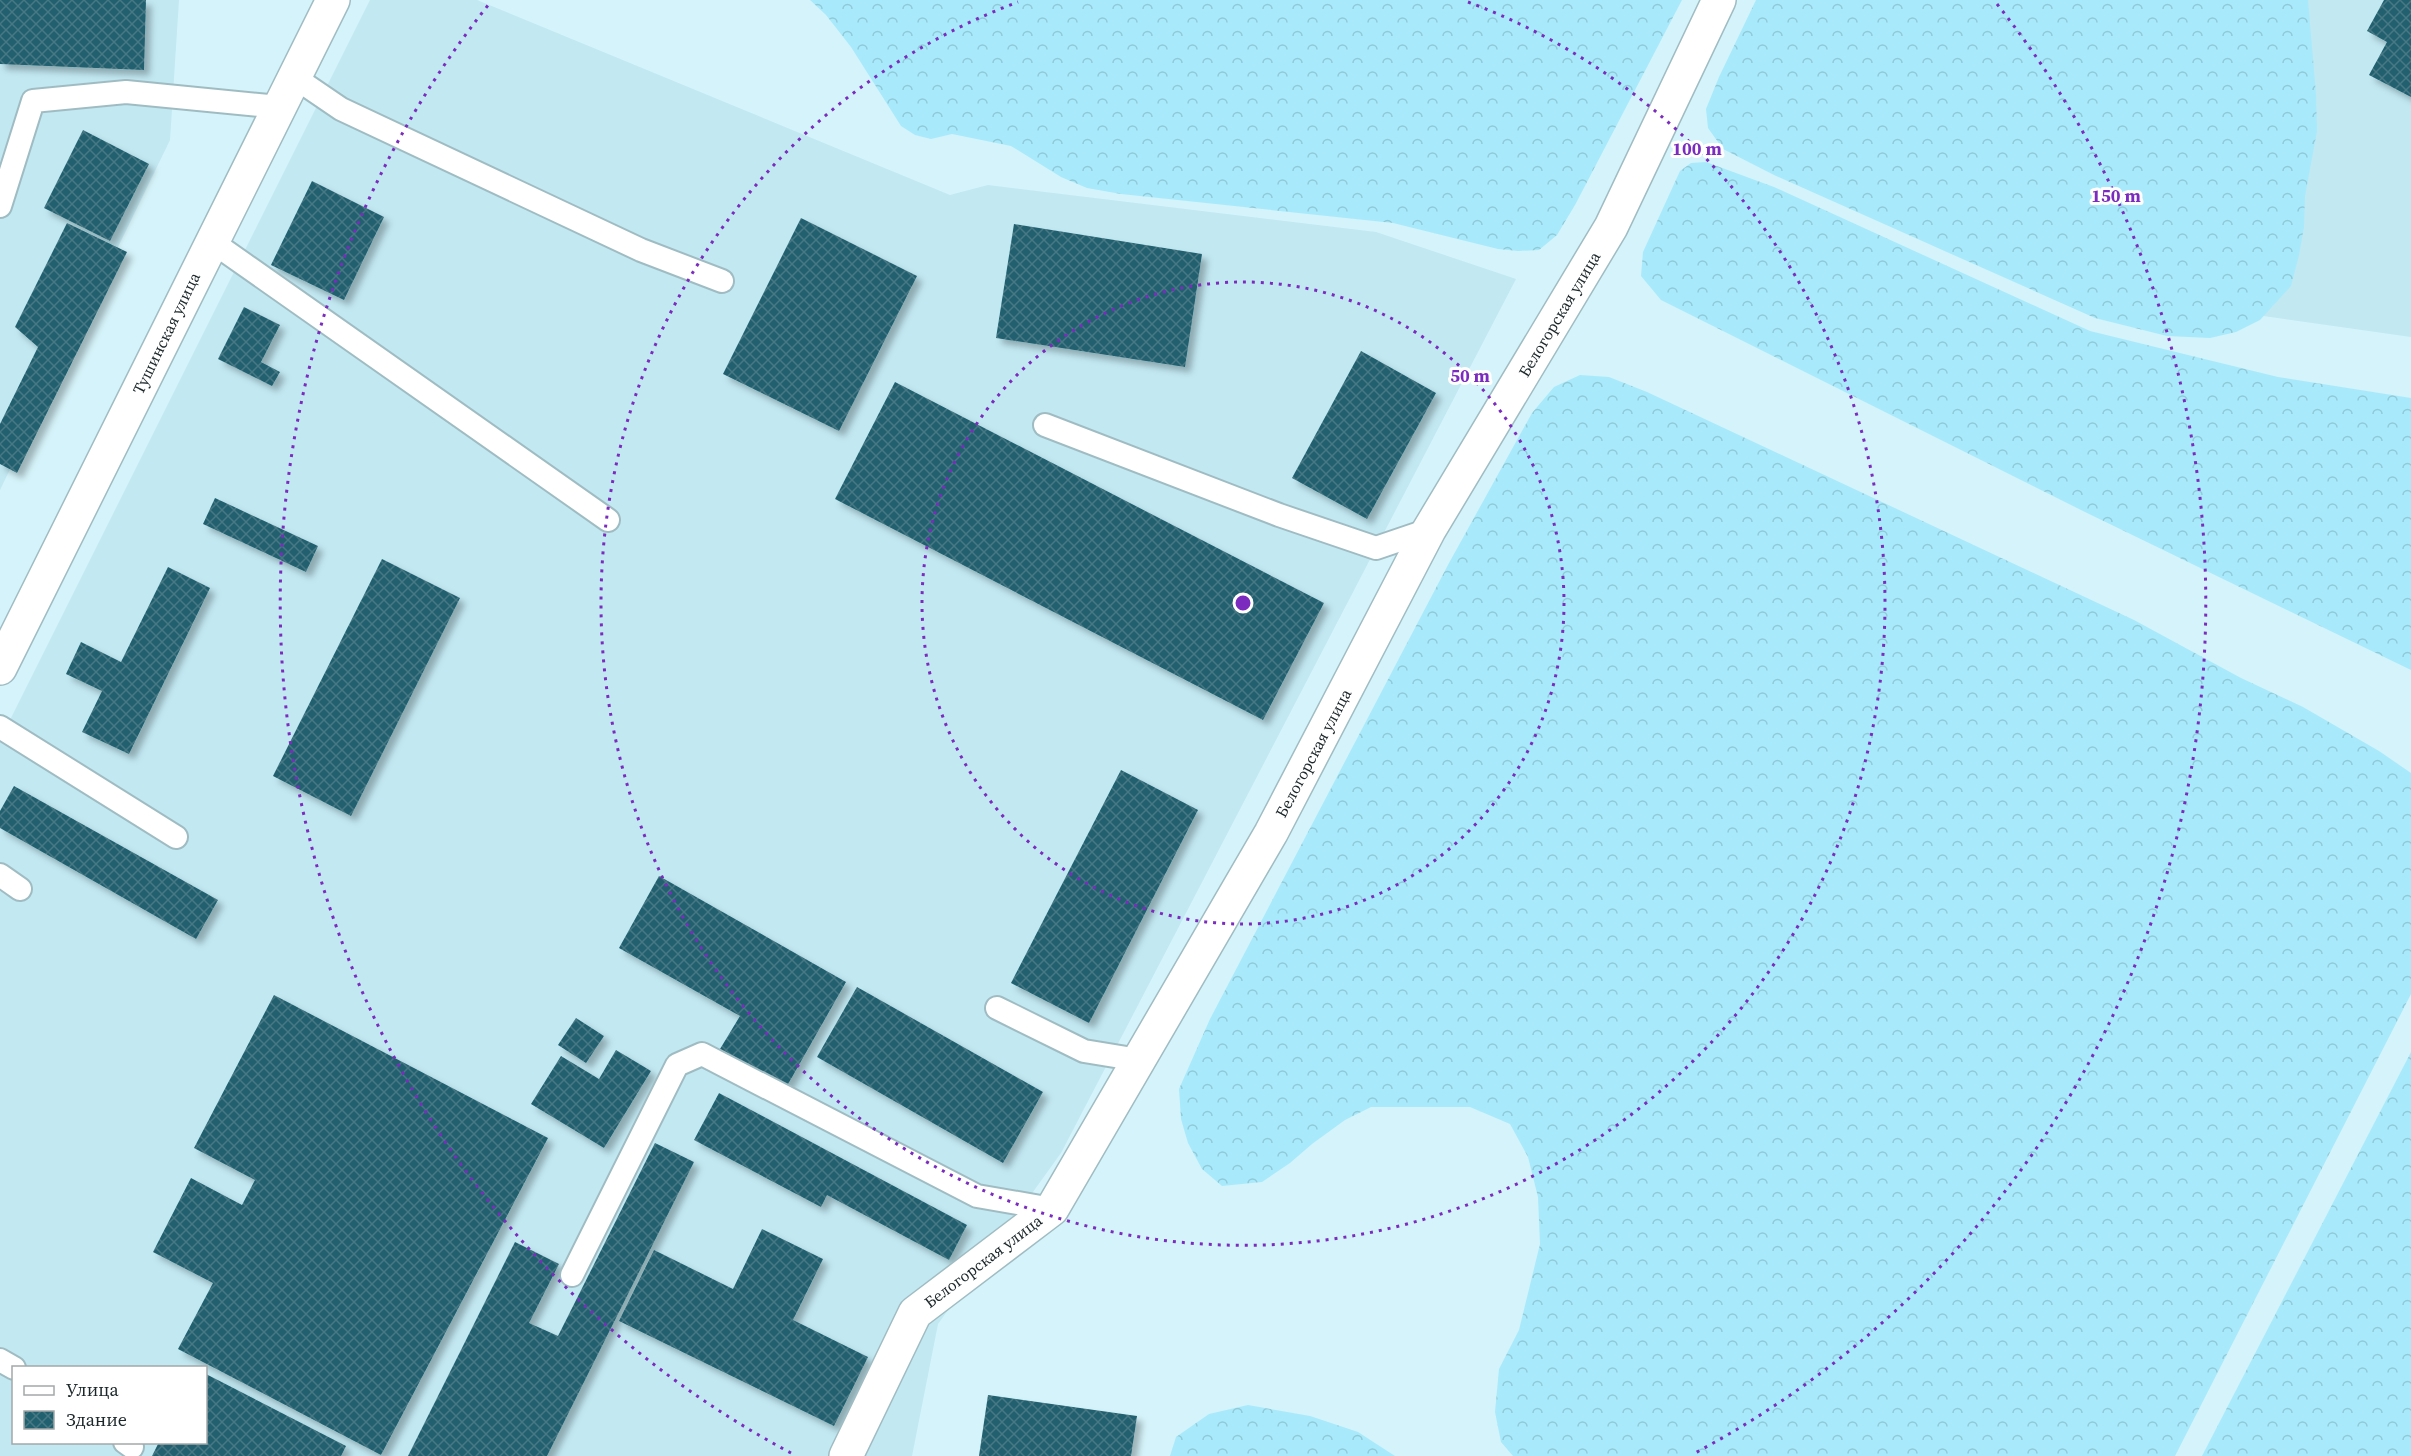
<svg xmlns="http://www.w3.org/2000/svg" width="2411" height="1456" font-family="'Source Serif 4',serif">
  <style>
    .built { fill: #c2e8f2; fill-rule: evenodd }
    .forest { fill: url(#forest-crowns) }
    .building { fill: url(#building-cross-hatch); filter: url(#shadow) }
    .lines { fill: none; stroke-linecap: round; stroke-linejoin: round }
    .lane-casing { stroke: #a0bcc3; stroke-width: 26 }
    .street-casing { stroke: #a0bcc3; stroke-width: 36 }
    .lane { stroke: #fff; stroke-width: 22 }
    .street { stroke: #fff; stroke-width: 33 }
    .ring { fill: none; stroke: #7b2cbf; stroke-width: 3; stroke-dasharray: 3 6 }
    .labels { text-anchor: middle; stroke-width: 6; stroke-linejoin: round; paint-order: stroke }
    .street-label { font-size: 16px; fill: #1b2629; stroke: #fff }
    .centre { fill: #7b2cbf; stroke: #fff; stroke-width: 3 }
    .ring-label { font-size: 18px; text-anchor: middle; font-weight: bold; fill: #7b2cbf; stroke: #fff; stroke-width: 6; stroke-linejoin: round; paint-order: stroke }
  </style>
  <defs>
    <pattern id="forest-crowns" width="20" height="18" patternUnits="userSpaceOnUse" patternTransform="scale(1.5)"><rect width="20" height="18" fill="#a8eafb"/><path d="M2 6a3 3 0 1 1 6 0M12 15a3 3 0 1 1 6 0" fill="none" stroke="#90c9d7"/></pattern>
    <pattern id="building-cross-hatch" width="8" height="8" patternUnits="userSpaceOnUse" patternTransform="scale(1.5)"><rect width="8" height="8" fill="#20606f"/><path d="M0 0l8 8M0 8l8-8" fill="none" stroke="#477883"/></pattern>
    <filter id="shadow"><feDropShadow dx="5.5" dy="5.5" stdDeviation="3" flood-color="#0004"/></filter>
  </defs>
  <rect width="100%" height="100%" fill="#d5f3fa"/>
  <g class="built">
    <path d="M 0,0 L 179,0 L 170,140 L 0,490 Z"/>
    <path d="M 370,0 L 477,0 L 950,195 L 988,185 L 1376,232 L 1516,279 L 1061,1153 L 938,1324 L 912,1456 L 0,1456 L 0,740 ZM 14,1368 L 206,1368 L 206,1442 L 14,1442 Z"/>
    <path d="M 2286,0 L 2411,0 L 2411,337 L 2229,311 Z"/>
  </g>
  <g class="forest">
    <path d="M 810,0 L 1682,0 L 1575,205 L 1557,235 L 1539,250 L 1518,251 L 1498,249 L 1393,223 L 1121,194 L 1087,188 L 1061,177 L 1011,146 L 952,134 L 931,139 L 915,135 L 901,126 L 851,47 L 826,15 Z"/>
    <path d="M 1756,0 L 2308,0 L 2316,94 L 2317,131 L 2305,196 L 2304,227 L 2299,255 L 2291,286 L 2260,320 L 2236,332 L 2210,338 L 2167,336 L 2095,318 L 1774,175 L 1723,149 L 1708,128 L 1706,109 L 1719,77 Z"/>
    <path d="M 1706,162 L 1774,187 L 2090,331 L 2278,377 L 2411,398 L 2411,670 L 2085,512 L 1661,300 L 1641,276 L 1643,252 L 1680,171 L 1691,163 Z"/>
    <path d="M 1580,375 L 1609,377 L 1647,392 L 2134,620 L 2241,678 L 2303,707 L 2379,751 L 2411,773 L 2411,994 L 2175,1456 L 1513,1456 L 1501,1442 L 1495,1412 L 1499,1369 L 1519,1330 L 1540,1244 L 1538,1197 L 1528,1157 L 1510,1124 L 1470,1107 L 1371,1107 L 1345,1120 L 1312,1144 L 1290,1163 L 1262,1182 L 1222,1186 L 1202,1169 L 1188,1143 L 1181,1119 L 1179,1089 L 1210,1019 L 1449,563 L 1532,413 L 1554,387 Z"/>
    <path d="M 2411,1052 L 2411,1456 L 2202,1456 Z"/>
    <path d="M 1248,1405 L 1310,1416 L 1358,1432 L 1395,1456 L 1170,1456 L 1176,1437 L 1209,1414 Z"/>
  </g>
  <g class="building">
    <path d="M 0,0 L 146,0 L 144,70 L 0,64 Z"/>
    <path d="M 2384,0 L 2411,0 L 2411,97 L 2369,75 L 2387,42 L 2367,31 Z"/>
    <path d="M 83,130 L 149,164 L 110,241 L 44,208 Z"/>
    <path d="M 312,181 L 384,217 L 344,300 L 271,265 Z"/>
    <path d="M 801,218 L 917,276 L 839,431 L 723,374 Z"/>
    <path d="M 67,223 L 127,252 L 17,473 L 0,464 L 0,424 L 38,347 L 15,327 Z"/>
    <path d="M 1014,224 L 1202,254 L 1185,367 L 996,338 Z"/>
    <path d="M 244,307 L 280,325 L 261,362 L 280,372 L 272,386 L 218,359 Z"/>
    <path d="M 1361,351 L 1436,393 L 1367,519 L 1292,478 Z"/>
    <path d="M 895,382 L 1324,603 L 1263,720 L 835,499 Z"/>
    <path d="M 215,498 L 318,546 L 306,572 L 203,524 Z"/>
    <path d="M 382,559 L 460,598 L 351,816 L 273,776 Z"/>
    <path d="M 168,567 L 210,588 L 129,754 L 82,732 L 102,691 L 66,674 L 81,642 L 121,662 Z"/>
    <path d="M 1121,770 L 1198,810 L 1089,1023 L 1011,983 Z"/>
    <path d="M 14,786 L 218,900 L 196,939 L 0,828 L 0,811 Z"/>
    <path d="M 659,876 L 846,982 L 787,1086 L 720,1049 L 740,1016 L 619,948 Z"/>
    <path d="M 857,987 L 1043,1092 L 1003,1163 L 817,1057 Z"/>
    <path d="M 274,995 L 548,1138 L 381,1455 L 178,1349 L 213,1283 L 153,1252 L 191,1178 L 242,1205 L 255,1180 L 194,1148 Z"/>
    <path d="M 576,1018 L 604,1036 L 586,1063 L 558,1045 Z"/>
    <path d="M 616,1050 L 651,1071 L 604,1148 L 531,1104 L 561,1056 L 599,1079 Z"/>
    <path d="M 719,1093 L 967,1225 L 949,1260 L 827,1195 L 821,1207 L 694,1140 Z"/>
    <path d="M 655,1143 L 694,1162 L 547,1456 L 408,1456 L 515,1242 L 559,1264 L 529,1323 L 558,1336 Z"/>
    <path d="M 762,1229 L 823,1259 L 793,1320 L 868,1357 L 834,1426 L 619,1321 L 654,1250 L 733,1289 Z"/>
    <path d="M 206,1374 L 346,1446 L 341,1456 L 152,1456 L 159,1442 L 206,1442 Z"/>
    <path d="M 988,1395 L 1137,1416 L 1131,1456 L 979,1456 Z"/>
  </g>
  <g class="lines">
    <g class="lane-casing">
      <g id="lane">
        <path d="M 294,77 L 341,109 L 641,250 L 722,281"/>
        <path d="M 0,206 L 33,101 L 126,92 L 279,107"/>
        <path d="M 211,241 L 608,520"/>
        <path d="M 1045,425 L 1279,515 L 1376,548 L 1429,530"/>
        <path d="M 0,727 L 176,837"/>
        <path d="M 0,875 L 20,889"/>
        <path d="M 997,1008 L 1084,1051 L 1139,1060"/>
        <path d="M 572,1275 L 677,1065 L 702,1054 L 977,1196 L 1052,1209"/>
        <path d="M 0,1360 L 14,1368"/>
        <path d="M 125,1442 L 132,1447"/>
      </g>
    </g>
    <g class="street-casing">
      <g id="street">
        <path d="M 0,668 L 333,0"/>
        <path d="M 846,1456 L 915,1313 L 1052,1209 L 1271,833 L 1429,530 L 1611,227 L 1719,0"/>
      </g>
    </g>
    <use href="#lane" class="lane"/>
    <use href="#street" class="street"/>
  </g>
  <g class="ring">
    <circle cx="1243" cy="603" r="321"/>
    <path d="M1468 2A642 642 0 1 1 1018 2"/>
    <path d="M791 1453A963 963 0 0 1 489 4M1997 4A963 963 0 0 1 1695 1453"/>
  </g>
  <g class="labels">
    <g class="street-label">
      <text transform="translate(1559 314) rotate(-59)" y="6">Белогорская улица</text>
      <text transform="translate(166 333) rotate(-64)" y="6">Тушинская улица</text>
      <text transform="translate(1313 753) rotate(-62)" y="6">Белогорская улица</text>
      <text transform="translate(983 1261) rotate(-37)" y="6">Белогорская улица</text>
    </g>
  </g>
  <circle cx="1243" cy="603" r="9" class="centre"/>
  <g class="ring-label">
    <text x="1697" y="155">100 m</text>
    <text x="2116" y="202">150 m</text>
    <text x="1470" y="382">50 m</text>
  </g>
  <rect x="12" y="1366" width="195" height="78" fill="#ffffff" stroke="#a4a8a9" stroke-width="1.5"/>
  <rect x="24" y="1386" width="30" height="9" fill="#ffffff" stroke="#a4a8a9" stroke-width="1.5"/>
  <text x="66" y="1396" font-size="18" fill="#1b2629">Улица</text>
  <rect x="24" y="1411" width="30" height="18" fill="url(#building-cross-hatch)" stroke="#a4a8a9" stroke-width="1.5"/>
  <text x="66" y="1426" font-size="18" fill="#1b2629">Здание</text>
</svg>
